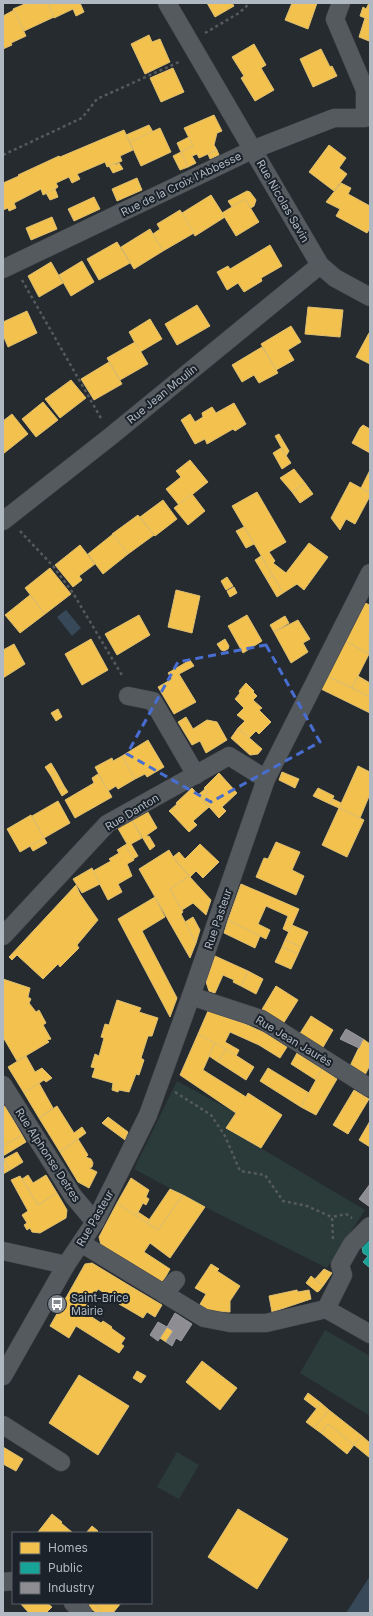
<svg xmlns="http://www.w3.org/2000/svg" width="373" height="1616" font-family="Inter,sans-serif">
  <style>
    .green { fill: #2a3b3a }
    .water { fill: #374858 }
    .homes { fill: #f2c14e; stroke: #debf71 }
    .public { fill: #17a398; stroke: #45aaa5 }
    .industry { fill: #8d8d92; stroke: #989aa0 }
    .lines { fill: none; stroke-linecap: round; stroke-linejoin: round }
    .minor-casing { stroke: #44474b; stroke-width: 19 }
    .path { stroke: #555a5d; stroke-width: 2.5; stroke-dasharray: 3 3; stroke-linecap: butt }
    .minor { stroke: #555a5f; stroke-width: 18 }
    .marked { fill: none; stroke: #496ed1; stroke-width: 3; stroke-dasharray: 8 5; stroke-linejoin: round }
    .labels { text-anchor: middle; stroke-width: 4; stroke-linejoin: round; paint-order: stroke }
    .street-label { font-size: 11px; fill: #b0b9c2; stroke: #1b222a }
    .poi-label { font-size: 11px; fill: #b0b9c2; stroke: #1b222a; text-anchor: start }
  </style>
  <rect width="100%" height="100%" fill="#262b30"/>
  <g class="green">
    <path d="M 177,1081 L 236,1113 L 227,1128 L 365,1210 L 327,1268 L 205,1207 L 134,1169 Z"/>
    <path d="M 325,1330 L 370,1356 L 370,1416 L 300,1373 Z"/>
    <path d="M 177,1452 L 199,1465 L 179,1499 L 157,1487 Z"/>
  </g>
  <g class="water">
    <path d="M 66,610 L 81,628 L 72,636 L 57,617 Z"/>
    <path d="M 370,1576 L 370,1613 L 346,1613 Z"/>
  </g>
  <g class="homes">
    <path d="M 27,3 L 48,3 L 54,17 L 24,31 L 13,9 Z"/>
    <path d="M 48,3 L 80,3 L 84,12 L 76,16 L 73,9 L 54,18 Z"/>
    <path d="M 207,3 L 232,3 L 234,6 L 215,17 Z"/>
    <path d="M 292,3 L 317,3 L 308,29 L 285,20 Z"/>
    <path d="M 369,3 L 370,3 L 370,20 L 360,16 L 363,7 L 366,9 Z"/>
    <path d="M 14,10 L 26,36 L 11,43 L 12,45 L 3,49 L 3,16 Z"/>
    <path d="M 365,18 L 370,20 L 369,41 L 359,37 Z"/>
    <path d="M 149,35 L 152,42 L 160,39 L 170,62 L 145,74 L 131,44 Z"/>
    <path d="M 254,44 L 266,65 L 261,68 L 274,90 L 255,101 L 241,78 L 244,76 L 232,57 Z"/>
    <path d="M 321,49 L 330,67 L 332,66 L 337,76 L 313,87 L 300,59 Z"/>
    <path d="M 173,68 L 184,92 L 161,102 L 150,78 Z"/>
    <path d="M 214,115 L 222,131 L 217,133 L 214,145 L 217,150 L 199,158 L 197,154 L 192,156 L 196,163 L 188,167 L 181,152 L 193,146 L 184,128 Z"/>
    <path d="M 149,125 L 153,132 L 130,142 L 126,135 Z"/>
    <path d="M 160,128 L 171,152 L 141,166 L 130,142 Z"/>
    <path d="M 124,130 L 133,150 L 120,156 L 122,161 L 107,167 L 105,162 L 77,174 L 80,179 L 72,183 L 69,177 L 56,183 L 58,187 L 55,189 L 43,195 L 41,189 L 14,203 L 16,208 L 9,211 L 8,208 L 3,210 L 3,183 L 19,176 L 18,175 L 59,156 L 60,157 Z"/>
    <path d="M 189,137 L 193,146 L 181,152 L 177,143 Z"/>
    <path d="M 329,145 L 346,158 L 339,168 L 347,174 L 334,191 L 309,172 Z"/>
    <path d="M 217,150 L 219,155 L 210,159 L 208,154 Z"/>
    <path d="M 181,152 L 188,167 L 180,170 L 173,156 Z"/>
    <path d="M 114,163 L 115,165 L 119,163 L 123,169 L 113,173 L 109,166 Z"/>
    <path d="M 137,178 L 142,190 L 117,201 L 112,189 Z"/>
    <path d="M 341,183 L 351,188 L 348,194 L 370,206 L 370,228 L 367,233 L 336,216 L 340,209 L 326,202 Z"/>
    <path d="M 55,189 L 58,197 L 50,200 L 46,193 Z"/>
    <path d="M 247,191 L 250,192 L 256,200 L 254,206 L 251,208 L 245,199 L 232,207 L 228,201 Z"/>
    <path d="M 211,195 L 225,217 L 195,236 L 182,213 Z"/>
    <path d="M 94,197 L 100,209 L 74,221 L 68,209 Z"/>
    <path d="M 245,199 L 259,222 L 236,236 L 222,213 Z"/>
    <path d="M 180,210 L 194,233 L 163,251 L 153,234 L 160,229 L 157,224 Z"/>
    <path d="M 52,217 L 57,229 L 31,240 L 26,228 Z"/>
    <path d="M 150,229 L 163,251 L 134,269 L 121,247 Z"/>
    <path d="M 117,242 L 130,263 L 99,280 L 87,259 Z"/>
    <path d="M 270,245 L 282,266 L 261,278 L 262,281 L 244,292 L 238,283 L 227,290 L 217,272 L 228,266 L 230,269 Z"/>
    <path d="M 82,261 L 94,282 L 71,296 L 59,275 Z"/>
    <path d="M 51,262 L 63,283 L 39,297 L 28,276 Z"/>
    <path d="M 197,305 L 210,326 L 177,345 L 165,324 Z"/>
    <path d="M 308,307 L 343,310 L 340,337 L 305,334 Z"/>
    <path d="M 27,311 L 37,333 L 8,347 L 3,335 L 3,322 Z"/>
    <path d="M 150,319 L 162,339 L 140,352 L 129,332 Z"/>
    <path d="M 291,326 L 301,342 L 288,350 L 294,360 L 276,370 L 261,344 Z"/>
    <path d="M 369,333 L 370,334 L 370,364 L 356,357 Z"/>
    <path d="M 135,342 L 148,364 L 120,380 L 107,358 Z"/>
    <path d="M 262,347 L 278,373 L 259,383 L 254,375 L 242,382 L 232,365 Z"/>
    <path d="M 109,362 L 122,384 L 94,400 L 81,379 Z"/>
    <path d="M 71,380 L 86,398 L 60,418 L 45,399 Z"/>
    <path d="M 43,402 L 58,420 L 36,437 L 22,419 Z"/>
    <path d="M 234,403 L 246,424 L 235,431 L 233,429 L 207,444 L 205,439 L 195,444 L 181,420 L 190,414 L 195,422 L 203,417 L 202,413 L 212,407 L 216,413 Z"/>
    <path d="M 12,414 L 28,434 L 3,454 L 3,421 Z"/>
    <path d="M 363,425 L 370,429 L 370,453 L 352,443 L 360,428 Z"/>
    <path d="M 279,434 L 289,451 L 286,456 L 275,436 Z"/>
    <path d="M 281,448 L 291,463 L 282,469 L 273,453 Z"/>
    <path d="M 190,460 L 208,482 L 179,505 L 166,489 L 181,477 L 176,471 Z"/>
    <path d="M 294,469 L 305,483 L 292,492 L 280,478 Z"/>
    <path d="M 370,470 L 370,493 L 361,488 Z"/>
    <path d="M 350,482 L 370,493 L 370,496 L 355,524 L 346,519 L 340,530 L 331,518 Z"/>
    <path d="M 305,483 L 313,494 L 300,503 L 292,492 Z"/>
    <path d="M 257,492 L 286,542 L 269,552 L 275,561 L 273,563 L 286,573 L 309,543 L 328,557 L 304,590 L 297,584 L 283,593 L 232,506 Z"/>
    <path d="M 192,494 L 205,511 L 188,525 L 174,508 Z"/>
    <path d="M 163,500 L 177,519 L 155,536 L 140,517 Z"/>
    <path d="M 138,515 L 154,535 L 128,554 L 112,534 Z"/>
    <path d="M 244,527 L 254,544 L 246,548 L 236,531 Z"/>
    <path d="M 113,534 L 128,554 L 103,574 L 88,554 Z"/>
    <path d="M 80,545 L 95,564 L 79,576 L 82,580 L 73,587 L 55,565 Z"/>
    <path d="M 261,556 L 273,576 L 267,580 L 255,560 Z"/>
    <path d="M 50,568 L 71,594 L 45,614 L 25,588 Z"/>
    <path d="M 273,576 L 283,593 L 277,597 L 267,580 Z"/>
    <path d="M 227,577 L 233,586 L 226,590 L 221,581 Z"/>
    <path d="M 234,587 L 237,593 L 230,597 L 227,591 Z"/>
    <path d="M 176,590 L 200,596 L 192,633 L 168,627 Z"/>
    <path d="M 30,595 L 45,614 L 20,633 L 5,615 Z"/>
    <path d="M 365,603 L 370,605 L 369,654 L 345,641 Z"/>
    <path d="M 139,615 L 150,635 L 117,655 L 105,634 Z"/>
    <path d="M 247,615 L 262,641 L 243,653 L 228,626 Z"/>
    <path d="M 285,616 L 289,623 L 274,632 L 270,625 Z"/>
    <path d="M 298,620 L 310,639 L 303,643 L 308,652 L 291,663 L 274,632 Z"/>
    <path d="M 91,639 L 108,670 L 82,685 L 65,654 Z"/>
    <path d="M 225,639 L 229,646 L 228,649 L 224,651 L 221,650 L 217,644 Z"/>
    <path d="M 345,641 L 369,654 L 352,688 L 327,676 Z"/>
    <path d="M 14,644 L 25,664 L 3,678 L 3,650 Z"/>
    <path d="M 190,660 L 194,666 L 179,674 L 196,702 L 174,714 L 158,687 L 172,679 L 168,673 Z"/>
    <path d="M 327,676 L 370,697 L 370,713 L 321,689 Z"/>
    <path d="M 358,676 L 370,683 L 370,697 L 352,688 Z"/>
    <path d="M 246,683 L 254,691 L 253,692 L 257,696 L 253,700 L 262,708 L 259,710 L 271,722 L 259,734 L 256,731 L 249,738 L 238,728 L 245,721 L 237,715 L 244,708 L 235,699 L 240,693 L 239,691 Z"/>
    <path d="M 58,709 L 62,717 L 56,721 L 51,713 Z"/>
    <path d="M 186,717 L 193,729 L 207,720 L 217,722 L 227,740 L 206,753 L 200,741 L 192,745 L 178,722 Z"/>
    <path d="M 238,728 L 262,749 L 258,754 L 250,755 L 231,738 Z"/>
    <path d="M 148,740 L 164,767 L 147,777 L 145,774 L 135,779 L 122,756 Z"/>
    <path d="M 122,756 L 135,779 L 118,789 L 116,786 L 108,791 L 95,767 L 112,758 L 113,761 Z"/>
    <path d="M 51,763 L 57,773 L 51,776 L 45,767 Z"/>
    <path d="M 358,766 L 370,772 L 370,794 L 360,818 L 339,808 Z"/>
    <path d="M 282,772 L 299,779 L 295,788 L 279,780 Z"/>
    <path d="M 57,773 L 64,786 L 58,789 L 51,776 Z"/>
    <path d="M 219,773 L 237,793 L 222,807 L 226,811 L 219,818 L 202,799 L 208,792 L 204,788 Z"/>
    <path d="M 98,774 L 112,797 L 75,818 L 65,800 L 94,783 L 92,778 Z"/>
    <path d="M 64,786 L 68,792 L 62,796 L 58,789 Z"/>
    <path d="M 192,788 L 209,807 L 193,821 L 197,825 L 189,832 L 173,815 L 180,808 L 176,803 Z"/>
    <path d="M 318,788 L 334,796 L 330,804 L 313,796 Z"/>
    <path d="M 205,789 L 208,792 L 202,799 L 198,795 Z"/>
    <path d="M 333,799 L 341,803 L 339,808 L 330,804 Z"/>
    <path d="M 58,801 L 70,823 L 44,838 L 32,816 Z"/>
    <path d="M 177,804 L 180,808 L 173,815 L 169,811 Z"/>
    <path d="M 145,807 L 157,828 L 147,835 L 147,837 L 149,836 L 155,846 L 150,850 L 130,817 Z"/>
    <path d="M 339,808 L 364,820 L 347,857 L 322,845 Z"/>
    <path d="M 31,815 L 44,838 L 20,852 L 7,829 Z"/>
    <path d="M 130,817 L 142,838 L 131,844 L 138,856 L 133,859 L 125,845 L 127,844 L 116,825 Z"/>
    <path d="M 44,838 L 47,843 L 33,851 L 30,846 Z"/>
    <path d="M 276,842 L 300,852 L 292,870 L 304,876 L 296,895 L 256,877 L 264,858 L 268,859 Z"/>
    <path d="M 200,844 L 219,862 L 203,878 L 196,871 L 190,877 L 173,857 L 179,852 L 185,859 Z"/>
    <path d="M 125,845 L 134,860 L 127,864 L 132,876 L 118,884 L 122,892 L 108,900 L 93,871 L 111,861 L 109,859 L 119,853 L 117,850 Z"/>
    <path d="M 169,850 L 175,860 L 189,876 L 170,889 L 183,912 L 181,914 L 196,943 L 190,958 L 139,869 Z"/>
    <path d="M 92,868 L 100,884 L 82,893 L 73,879 Z"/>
    <path d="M 189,876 L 211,900 L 206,915 L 193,903 L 182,910 L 170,889 Z"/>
    <path d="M 241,884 L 299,909 L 289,932 L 283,929 L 288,916 L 266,906 L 258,924 L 270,930 L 266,939 L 228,920 Z"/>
    <path d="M 76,885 L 80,894 L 98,920 L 77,945 L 79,948 L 60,967 L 58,964 L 43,979 L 17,955 L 12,960 L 9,957 Z"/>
    <path d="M 155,897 L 165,917 L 142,931 L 177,998 L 170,1017 L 118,919 Z"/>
    <path d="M 193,917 L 200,930 L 196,943 L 185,922 Z"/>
    <path d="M 228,920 L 260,936 L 255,948 L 224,933 Z"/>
    <path d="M 292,925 L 308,932 L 301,947 L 285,940 Z"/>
    <path d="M 285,940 L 301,947 L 298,954 L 282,947 Z"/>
    <path d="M 282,947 L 298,954 L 291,969 L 275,962 Z"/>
    <path d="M 215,956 L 248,971 L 241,986 L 233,982 L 234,980 L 223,975 L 215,993 L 209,991 L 206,982 Z"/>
    <path d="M 248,971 L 263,979 L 256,994 L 241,986 Z"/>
    <path d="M 3,979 L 30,988 L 28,997 L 31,999 L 29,1003 L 36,1012 L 39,1010 L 46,1023 L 43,1025 L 51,1039 L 47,1040 L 49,1042 L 17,1061 L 3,1037 Z"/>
    <path d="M 276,986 L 298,1000 L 283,1024 L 261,1011 Z"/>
    <path d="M 117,1000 L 141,1008 L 139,1012 L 158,1018 L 152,1036 L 148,1036 L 141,1058 L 144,1060 L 139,1075 L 136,1074 L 129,1092 L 119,1090 L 118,1092 L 112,1090 L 113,1083 L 92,1077 L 95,1068 L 91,1067 L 95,1054 L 99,1056 L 104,1038 L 101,1037 L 105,1024 L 109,1025 Z"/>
    <path d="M 208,1011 L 243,1023 L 265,1033 L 287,1047 L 280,1058 L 259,1045 L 230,1032 L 225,1042 L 239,1050 L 236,1056 L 198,1034 Z"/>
    <path d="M 311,1016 L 333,1030 L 322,1049 L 299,1035 Z"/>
    <path d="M 198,1034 L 215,1043 L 203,1070 L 246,1097 L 248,1093 L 282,1115 L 261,1148 L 226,1128 L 236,1113 L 180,1075 Z"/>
    <path d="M 363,1039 L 370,1044 L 370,1065 L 365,1075 L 350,1066 Z"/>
    <path d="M 215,1043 L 226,1049 L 218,1062 L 209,1056 Z"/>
    <path d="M 226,1049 L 254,1067 L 246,1080 L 218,1062 Z"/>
    <path d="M 297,1053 L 322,1069 L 316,1080 L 291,1064 Z"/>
    <path d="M 26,1056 L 35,1072 L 42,1068 L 52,1078 L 46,1082 L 44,1080 L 24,1093 L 8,1067 Z"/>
    <path d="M 268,1068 L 309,1093 L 301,1107 L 260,1081 Z"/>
    <path d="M 322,1069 L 337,1079 L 316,1115 L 301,1107 Z"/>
    <path d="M 39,1083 L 53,1108 L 39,1118 L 24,1093 Z"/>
    <path d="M 354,1090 L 369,1099 L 348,1134 L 333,1125 Z"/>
    <path d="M 5,1106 L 22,1135 L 3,1146 L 3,1107 Z"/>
    <path d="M 57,1106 L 74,1133 L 82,1127 L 86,1133 L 60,1152 L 39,1118 Z"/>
    <path d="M 108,1117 L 128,1132 L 125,1140 L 102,1123 Z"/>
    <path d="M 370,1121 L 370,1147 L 359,1140 Z"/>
    <path d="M 22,1135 L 26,1142 L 3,1156 L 3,1146 Z"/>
    <path d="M 78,1139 L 88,1155 L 86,1157 L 91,1159 L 93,1163 L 92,1167 L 89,1168 L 97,1172 L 89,1188 L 78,1182 L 60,1152 Z"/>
    <path d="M 17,1152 L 23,1162 L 10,1170 L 4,1159 Z"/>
    <path d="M 3,1157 L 10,1170 L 3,1174 Z"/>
    <path d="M 28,1175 L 33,1183 L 46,1175 L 57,1193 L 38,1205 L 22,1179 Z"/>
    <path d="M 20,1176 L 38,1205 L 57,1193 L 67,1210 L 66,1218 L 40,1233 L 32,1232 L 30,1228 L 27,1230 L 24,1225 L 27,1223 L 22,1215 L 28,1211 L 11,1180 Z"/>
    <path d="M 131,1178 L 149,1190 L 146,1197 L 149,1199 L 146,1205 L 143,1203 L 136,1216 L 117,1203 Z"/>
    <path d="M 170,1189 L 183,1195 L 158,1230 L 147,1223 Z"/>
    <path d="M 183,1195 L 205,1207 L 170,1258 L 150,1243 L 144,1252 L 170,1269 L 162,1283 L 101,1245 L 99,1237 L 117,1203 L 158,1230 Z"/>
    <path d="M 138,1212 L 150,1220 L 147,1223 L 136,1216 Z"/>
    <path d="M 92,1263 L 130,1286 L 120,1303 L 98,1289 L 84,1312 L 101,1323 L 103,1321 L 112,1327 L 111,1328 L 125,1338 L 121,1344 L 124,1346 L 119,1353 L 76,1326 L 69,1338 L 50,1326 L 85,1264 Z"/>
    <path d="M 211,1264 L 219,1269 L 217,1271 L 240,1286 L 230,1301 L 230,1312 L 207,1311 L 199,1306 L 206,1294 L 195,1288 Z"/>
    <path d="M 324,1269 L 332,1273 L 323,1286 L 315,1279 Z"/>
    <path d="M 311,1276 L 323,1286 L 319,1291 L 317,1292 L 306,1283 Z"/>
    <path d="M 130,1286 L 162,1305 L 155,1317 L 147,1312 L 143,1318 L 119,1304 Z"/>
    <path d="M 297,1290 L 298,1292 L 309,1290 L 311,1299 L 272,1312 L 269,1296 Z"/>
    <path d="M 167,1327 L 173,1331 L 166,1342 L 160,1338 Z"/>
    <path d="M 202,1361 L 237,1388 L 220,1410 L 186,1382 Z"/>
    <path d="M 137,1371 L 146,1376 L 141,1383 L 133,1378 Z"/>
    <path d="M 79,1375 L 129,1406 L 98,1455 L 49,1423 Z"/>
    <path d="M 308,1393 L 321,1403 L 317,1409 L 304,1399 Z"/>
    <path d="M 321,1403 L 329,1410 L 314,1428 L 306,1422 Z"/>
    <path d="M 329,1410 L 362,1436 L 354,1445 L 328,1424 L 321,1433 L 314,1428 Z"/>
    <path d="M 328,1424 L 354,1445 L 347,1454 L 321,1433 Z"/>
    <path d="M 362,1436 L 370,1443 L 370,1458 L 354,1445 Z"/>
    <path d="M 3,1447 L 23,1459 L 16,1471 L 3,1464 Z"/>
    <path d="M 238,1509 L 288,1539 L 257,1589 L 208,1557 Z"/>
    <path d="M 52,1514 L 62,1522 L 61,1523 L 73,1533 L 40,1533 L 38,1532 Z"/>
    <path d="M 92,1526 L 98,1531 L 96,1533 L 86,1533 Z"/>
    <path d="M 20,1603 L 47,1603 L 52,1607 L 46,1613 L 29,1613 Z"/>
    <path d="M 90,1603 L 94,1603 L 100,1610 L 97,1613 L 88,1607 Z"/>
    <path d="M 94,1603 L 121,1603 L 113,1613 L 97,1613 L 100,1610 Z"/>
  </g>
  <path class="public" d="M 366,1241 L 370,1241 L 370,1268 L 363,1262 L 368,1256 L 363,1253 L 362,1246 Z"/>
  <g class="industry">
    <path d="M 346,1029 L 363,1039 L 359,1048 L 340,1039 Z"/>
    <path d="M 370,1184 L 370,1207 L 359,1199 Z"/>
    <path d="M 175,1313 L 192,1324 L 181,1341 L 176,1338 L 172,1346 L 166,1342 L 173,1331 L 167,1327 Z"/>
    <path d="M 158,1322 L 167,1327 L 158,1341 L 150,1335 Z"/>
  </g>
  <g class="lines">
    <g class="minor-casing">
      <g id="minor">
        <path d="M 167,3 L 320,265 L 335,278 L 370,297"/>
        <path d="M 3,269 L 252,150 L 334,118 L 365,118 L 365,90 L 335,19 L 341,3"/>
        <path d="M 3,521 L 111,436 L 320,265"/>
        <path d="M 128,696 L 153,701 L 196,775"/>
        <path d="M 3,936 L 107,824 L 229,756 L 266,779"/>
        <path d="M 191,996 L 261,1019 L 370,1088"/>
        <path d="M 3,1085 L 73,1196 L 95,1222"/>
        <path d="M 81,1243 L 204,1318 L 230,1323 L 266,1323 L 326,1309"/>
        <path d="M 3,1251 L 66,1265"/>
        <path d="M 164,1294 L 176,1280"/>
        <path d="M 326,1309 L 343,1275 L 340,1265 L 352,1244 L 370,1226"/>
        <path d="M 326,1309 L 370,1334"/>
        <path d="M 3,1376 L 66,1265 L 95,1222 L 148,1115 L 191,996 L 266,779 L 370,573"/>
        <path d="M 3,1425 L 61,1462"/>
        <path d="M 3,1582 L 13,1581"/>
        <path d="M 73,1603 L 83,1613"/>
      </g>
    </g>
    <g class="path">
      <path d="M 205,33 L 239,13 L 250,3"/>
      <path d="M 3,155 L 82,118 L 97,99 L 181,61"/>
      <path d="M 22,280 L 102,420"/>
      <path d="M 20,531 L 53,566 L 73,593 L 123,677"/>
      <path d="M 175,1092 L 211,1115 L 225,1136 L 240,1171 L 265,1175 L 283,1201 L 307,1206 L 332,1217"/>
      <path d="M 333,1239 L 332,1217 L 346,1214 L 352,1218"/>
    </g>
    <use href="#minor" class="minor"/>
  </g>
  <path class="marked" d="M 266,645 L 320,742 L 211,802 L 127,754 L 178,662 Z"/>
  <defs>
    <g id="bus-disc" transform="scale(1)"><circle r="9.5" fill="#80878f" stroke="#1b222a"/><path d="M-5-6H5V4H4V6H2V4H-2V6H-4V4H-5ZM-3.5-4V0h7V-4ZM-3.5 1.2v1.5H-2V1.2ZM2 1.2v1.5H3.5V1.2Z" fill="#fff"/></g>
  </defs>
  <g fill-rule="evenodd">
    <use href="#bus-disc" x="57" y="1304"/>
  </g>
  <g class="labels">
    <g class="street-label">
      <text transform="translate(181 184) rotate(-26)" y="4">Rue de la Croix l'Abbesse</text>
      <text transform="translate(283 201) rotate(60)" y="4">Rue Nicolas Savin</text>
      <text transform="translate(162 394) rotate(-39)" y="4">Rue Jean Moulin</text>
      <text transform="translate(132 812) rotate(-31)" y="4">Rue Danton</text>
      <text transform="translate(218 919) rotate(-71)" y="4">Rue Pasteur</text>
      <text transform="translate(294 1041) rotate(31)" y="4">Rue Jean Jaurès</text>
      <text transform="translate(48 1155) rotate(57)" y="4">Rue Alphonse Detres</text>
      <text transform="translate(95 1218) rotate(-60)" y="4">Rue Pasteur</text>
    </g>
    <g class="poi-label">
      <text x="71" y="1302">Saint-Brice<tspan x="71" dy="13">Mairie</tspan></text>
    </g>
  </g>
  <rect width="373" height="1616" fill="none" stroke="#b0b9c2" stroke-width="8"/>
  <rect x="12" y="1532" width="140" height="72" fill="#1b222a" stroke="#575e67"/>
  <rect x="20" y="1542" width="20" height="12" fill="#f2c14e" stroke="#575e67"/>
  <text x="48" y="1552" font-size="12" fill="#b0b9c2">Homes</text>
  <rect x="20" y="1562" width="20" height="12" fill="#17a398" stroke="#575e67"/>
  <text x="48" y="1572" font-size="12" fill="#b0b9c2">Public</text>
  <rect x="20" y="1582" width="20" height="12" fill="#8d8d92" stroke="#575e67"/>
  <text x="48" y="1592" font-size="12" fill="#b0b9c2">Industry</text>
</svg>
